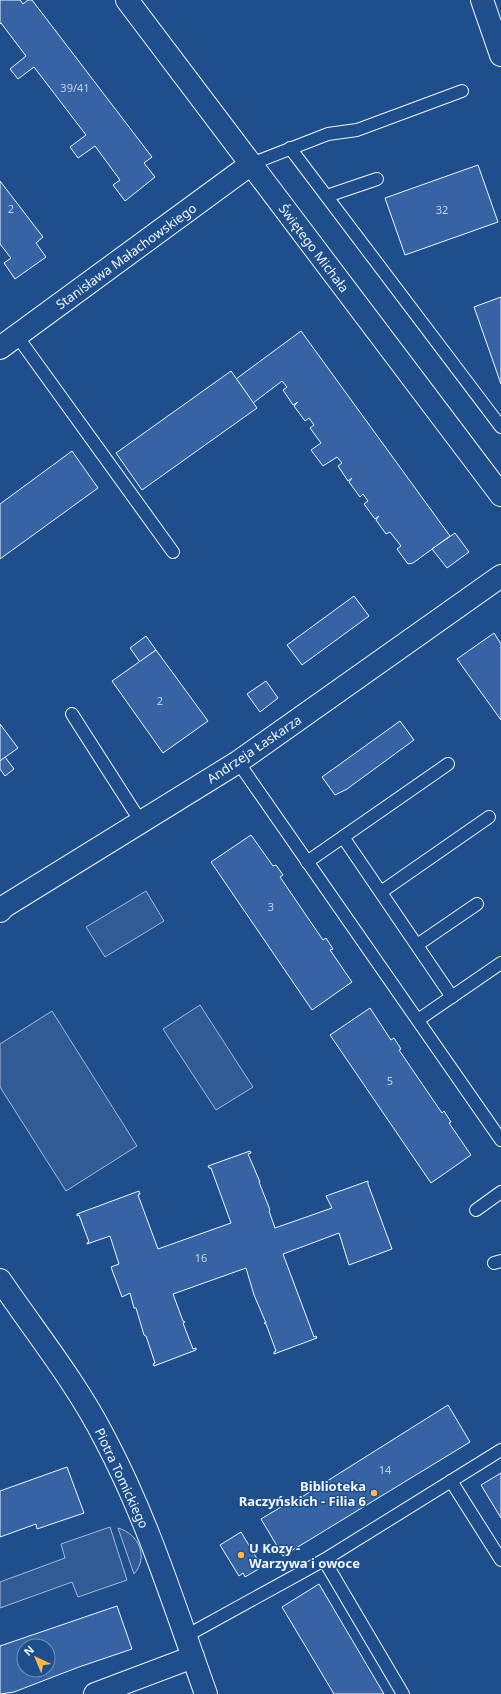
<svg xmlns="http://www.w3.org/2000/svg" width="501" height="1694" font-family="'Noto Sans',sans-serif">
  <style>
    .green { fill: #305b95; stroke: #a8bbd7 }
    .building { fill: #3563a3; stroke: #f2f6ff; fill-rule: evenodd }
    .lines { fill: none; stroke-linecap: round; stroke-linejoin: round }
    .lane-casing { stroke: #f2f6ff; stroke-width: 14 }
    .street-casing { stroke: #f2f6ff; stroke-width: 24 }
    .secondary-casing { stroke: #f2f6ff; stroke-width: 24 }
    .lane { stroke: #1f4e8c; stroke-width: 12 }
    .street { stroke: #1f4e8c; stroke-width: 22 }
    .secondary { stroke: #1f4e8c; stroke-width: 22 }
    .poi-dot { fill: #ffb74d; stroke: #1f4e8c; stroke-width: 1.5 }
    .labels { text-anchor: middle; stroke-width: 3; stroke-linejoin: round; paint-order: stroke }
    .number-label { font-size: 11px; fill: #c3d1e8 }
    .street-label { font-size: 13px; fill: #f2f6ff; stroke: #1f4e8c }
    .poi-label { font-size: 13px; font-weight: bold; fill: #f2f6ff; stroke: #1f4e8c; text-anchor: end }
  </style>
  <rect width="100%" height="100%" fill="#1f4e8c"/>
  <g class="green">
    <path d="M 146,891 L 164,921 L 105,957 L 86,927 Z"/>
    <path d="M 200,1005 L 253,1087 L 216,1110 L 163,1029 Z"/>
    <path d="M 52,1011 L 137,1146 L 66,1191 L 0,1087 L 0,1044 Z"/>
    <path d="M 110,1527 L 127,1580 L 78,1597 L 72,1582 L 0,1608 L 0,1582 L 65,1558 L 61,1544 Z"/>
    <path d="M 118,1528 C 139,1534 149,1557 134,1574 Z"/>
  </g>
  <g class="building">
    <path d="M 0,0 L 20,0 L 23,4 L 28,0 L 32,0 L 152,157 L 144,163 L 155,177 L 125,201 L 113,185 L 120,180 L 95,146 L 78,158 L 70,147 L 86,135 L 34,67 L 18,79 L 10,69 L 26,56 L 1,23 L 0,24 Z"/>
    <path d="M 478,165 L 498,222 L 405,255 L 385,198 Z"/>
    <path d="M 0,181 L 43,237 L 36,243 L 46,257 L 15,279 L 4,263 L 11,258 L 0,244 Z"/>
    <path d="M 501,297 L 501,384 L 474,307 Z"/>
    <path d="M 301,331 L 450,536 L 413,563 L 408,564 L 397,549 L 401,546 L 390,532 L 386,534 L 376,520 L 379,516 L 375,519 L 364,504 L 368,501 L 363,494 L 360,497 L 349,482 L 352,478 L 348,481 L 338,466 L 342,463 L 337,457 L 323,466 L 311,450 L 321,443 L 310,428 L 314,425 L 309,418 L 305,421 L 294,406 L 298,402 L 293,405 L 283,390 L 287,387 L 282,381 L 253,403 L 236,379 Z"/>
    <path d="M 231,371 L 257,408 L 142,490 L 116,453 Z"/>
    <path d="M 72,451 L 98,488 L 0,559 L 0,504 Z"/>
    <path d="M 455,533 L 469,552 L 447,568 L 432,549 Z"/>
    <path d="M 354,596 L 369,616 L 302,665 L 287,645 Z"/>
    <path d="M 494,633 L 501,644 L 501,720 L 457,659 Z"/>
    <path d="M 146,636 L 156,650 L 140,662 L 130,648 Z"/>
    <path d="M 156,650 L 208,721 L 163,753 L 112,681 Z"/>
    <path d="M 266,681 L 278,698 L 260,712 L 247,694 Z"/>
    <path d="M 400,721 L 414,740 L 347,789 L 335,795 L 322,777 Z"/>
    <path d="M 0,724 L 18,748 L 0,761 Z"/>
    <path d="M 5,757 L 14,769 L 5,776 L 0,769 L 0,761 Z"/>
    <path d="M 251,835 L 273,866 L 276,865 L 283,875 L 280,877 L 323,940 L 326,938 L 333,949 L 330,950 L 352,982 L 312,1010 L 211,862 Z"/>
    <path d="M 370,1008 L 391,1040 L 394,1038 L 401,1049 L 399,1050 L 442,1113 L 444,1111 L 451,1122 L 449,1123 L 471,1155 L 431,1183 L 330,1035 Z"/>
    <path d="M 250,1151 L 251,1153 L 248,1154 L 260,1182 L 259,1182 L 270,1210 L 269,1211 L 275,1228 L 332,1208 L 326,1196 L 368,1181 L 368,1184 L 392,1249 L 349,1265 L 339,1233 L 283,1254 L 314,1337 L 316,1336 L 317,1338 L 274,1354 L 274,1352 L 276,1351 L 266,1324 L 264,1323 L 266,1323 L 254,1295 L 246,1268 L 173,1294 L 183,1321 L 185,1322 L 183,1323 L 193,1349 L 196,1348 L 196,1350 L 154,1366 L 153,1364 L 155,1363 L 146,1336 L 144,1335 L 136,1308 L 134,1308 L 130,1293 L 122,1297 L 111,1267 L 119,1264 L 110,1236 L 87,1244 L 87,1243 L 89,1242 L 79,1215 L 77,1216 L 77,1214 L 139,1191 L 140,1194 L 138,1195 L 158,1249 L 231,1223 L 211,1168 L 209,1168 L 208,1166 Z"/>
    <path d="M 448,1405 L 470,1442 L 283,1556 L 261,1519 L 296,1498 L 297,1500 Z"/>
    <path d="M 67,1467 L 84,1513 L 37,1529 L 36,1524 L 0,1537 L 0,1491 Z"/>
    <path d="M 501,1473 L 501,1518 L 481,1485 Z"/>
    <path d="M 241,1532 L 262,1567 L 245,1577 L 243,1573 L 239,1576 L 220,1545 Z"/>
    <path d="M 319,1584 L 384,1694 L 334,1694 L 282,1607 Z"/>
    <path d="M 117,1606 L 132,1649 L 79,1667 L 14,1692 L 0,1694 L 0,1646 ZM 24,1646 L 48,1646 L 48,1670 L 24,1670 Z"/>
  </g>
  <g class="lines">
    <g class="lane-casing">
      <g id="lane">
        <path d="M 290,148 L 501,427"/>
        <path d="M 251,164 L 328,134 L 357,130 L 462,91"/>
        <path d="M 327,196 L 377,179"/>
        <path d="M 17,336 L 173,552"/>
        <path d="M 72,714 L 141,822"/>
        <path d="M 238,762 L 501,1140"/>
        <path d="M 343,837 L 452,997"/>
        <path d="M 307,862 L 448,764"/>
        <path d="M 381,892 L 489,817"/>
        <path d="M 417,945 L 477,904"/>
        <path d="M 418,1020 L 501,963"/>
        <path d="M 476,1210 L 501,1192"/>
        <path d="M 494,1263 L 501,1261"/>
        <path d="M 451,1481 L 501,1560"/>
        <path d="M 324,1560 L 403,1694"/>
        <path d="M 186,1636 L 324,1560 L 501,1450"/>
      </g>
    </g>
    <g class="street-casing">
      <g id="street">
        <path d="M 482,0 L 501,55"/>
        <path d="M 0,348 L 251,164"/>
        <path d="M 0,911 L 5,906 L 238,762 L 501,576"/>
        <path d="M 0,1280 C 36,1333 76,1382 105,1439 C 148,1520 175,1608 206,1694"/>
        <path d="M 95,1694 L 193,1657"/>
      </g>
    </g>
    <g class="secondary-casing">
      <path id="secondary" d="M 127,0 L 501,495"/>
    </g>
    <use href="#lane" class="lane"/>
    <use href="#street" class="street"/>
    <use href="#secondary" class="secondary"/>
  </g>
  <g class="poi-dot">
    <circle cx="374" cy="1493" r="4"/>
    <circle cx="241" cy="1555" r="4"/>
  </g>
  <g class="labels">
    <g class="number-label">
      <text x="75" y="92">39/41</text>
      <text x="11" y="213">2</text>
      <text x="442" y="214">32</text>
      <text x="160" y="705">2</text>
      <text x="271" y="911">3</text>
      <text x="390" y="1085">5</text>
      <text x="201" y="1262">16</text>
      <text x="385" y="1474">14</text>
    </g>
    <g class="street-label">
      <text transform="translate(314 248) rotate(53)" y="5">Świętego Michała</text>
      <text transform="translate(126 256) rotate(-36)" y="5">Stanisława Małachowskiego</text>
      <text transform="translate(254 749) rotate(-34)" y="5">Andrzeja Łaskarza</text>
      <text transform="translate(122 1478) rotate(65)" y="5">Piotra Tomickiego</text>
    </g>
    <g class="poi-label">
      <text x="366" y="1491">Biblioteka<tspan x="366" dy="15">Raczyńskich - Filia 6</tspan></text>
      <text x="249" y="1553" text-anchor="start">U Kozy -<tspan x="249" dy="15">Warzywa i owoce</tspan></text>
    </g>
  </g>
  <g transform="translate(36 1658) rotate(316)"><circle r="19" fill="#1f4e8c" stroke="#7391ba"/>
  <path d="M0-3L7 15L0 10L-7 15Z" fill="#ffb74d"/>
  <text y="-6" font-size="11" font-weight="bold" text-anchor="middle" fill="#f2f6ff">N</text>
  </g>
</svg>
